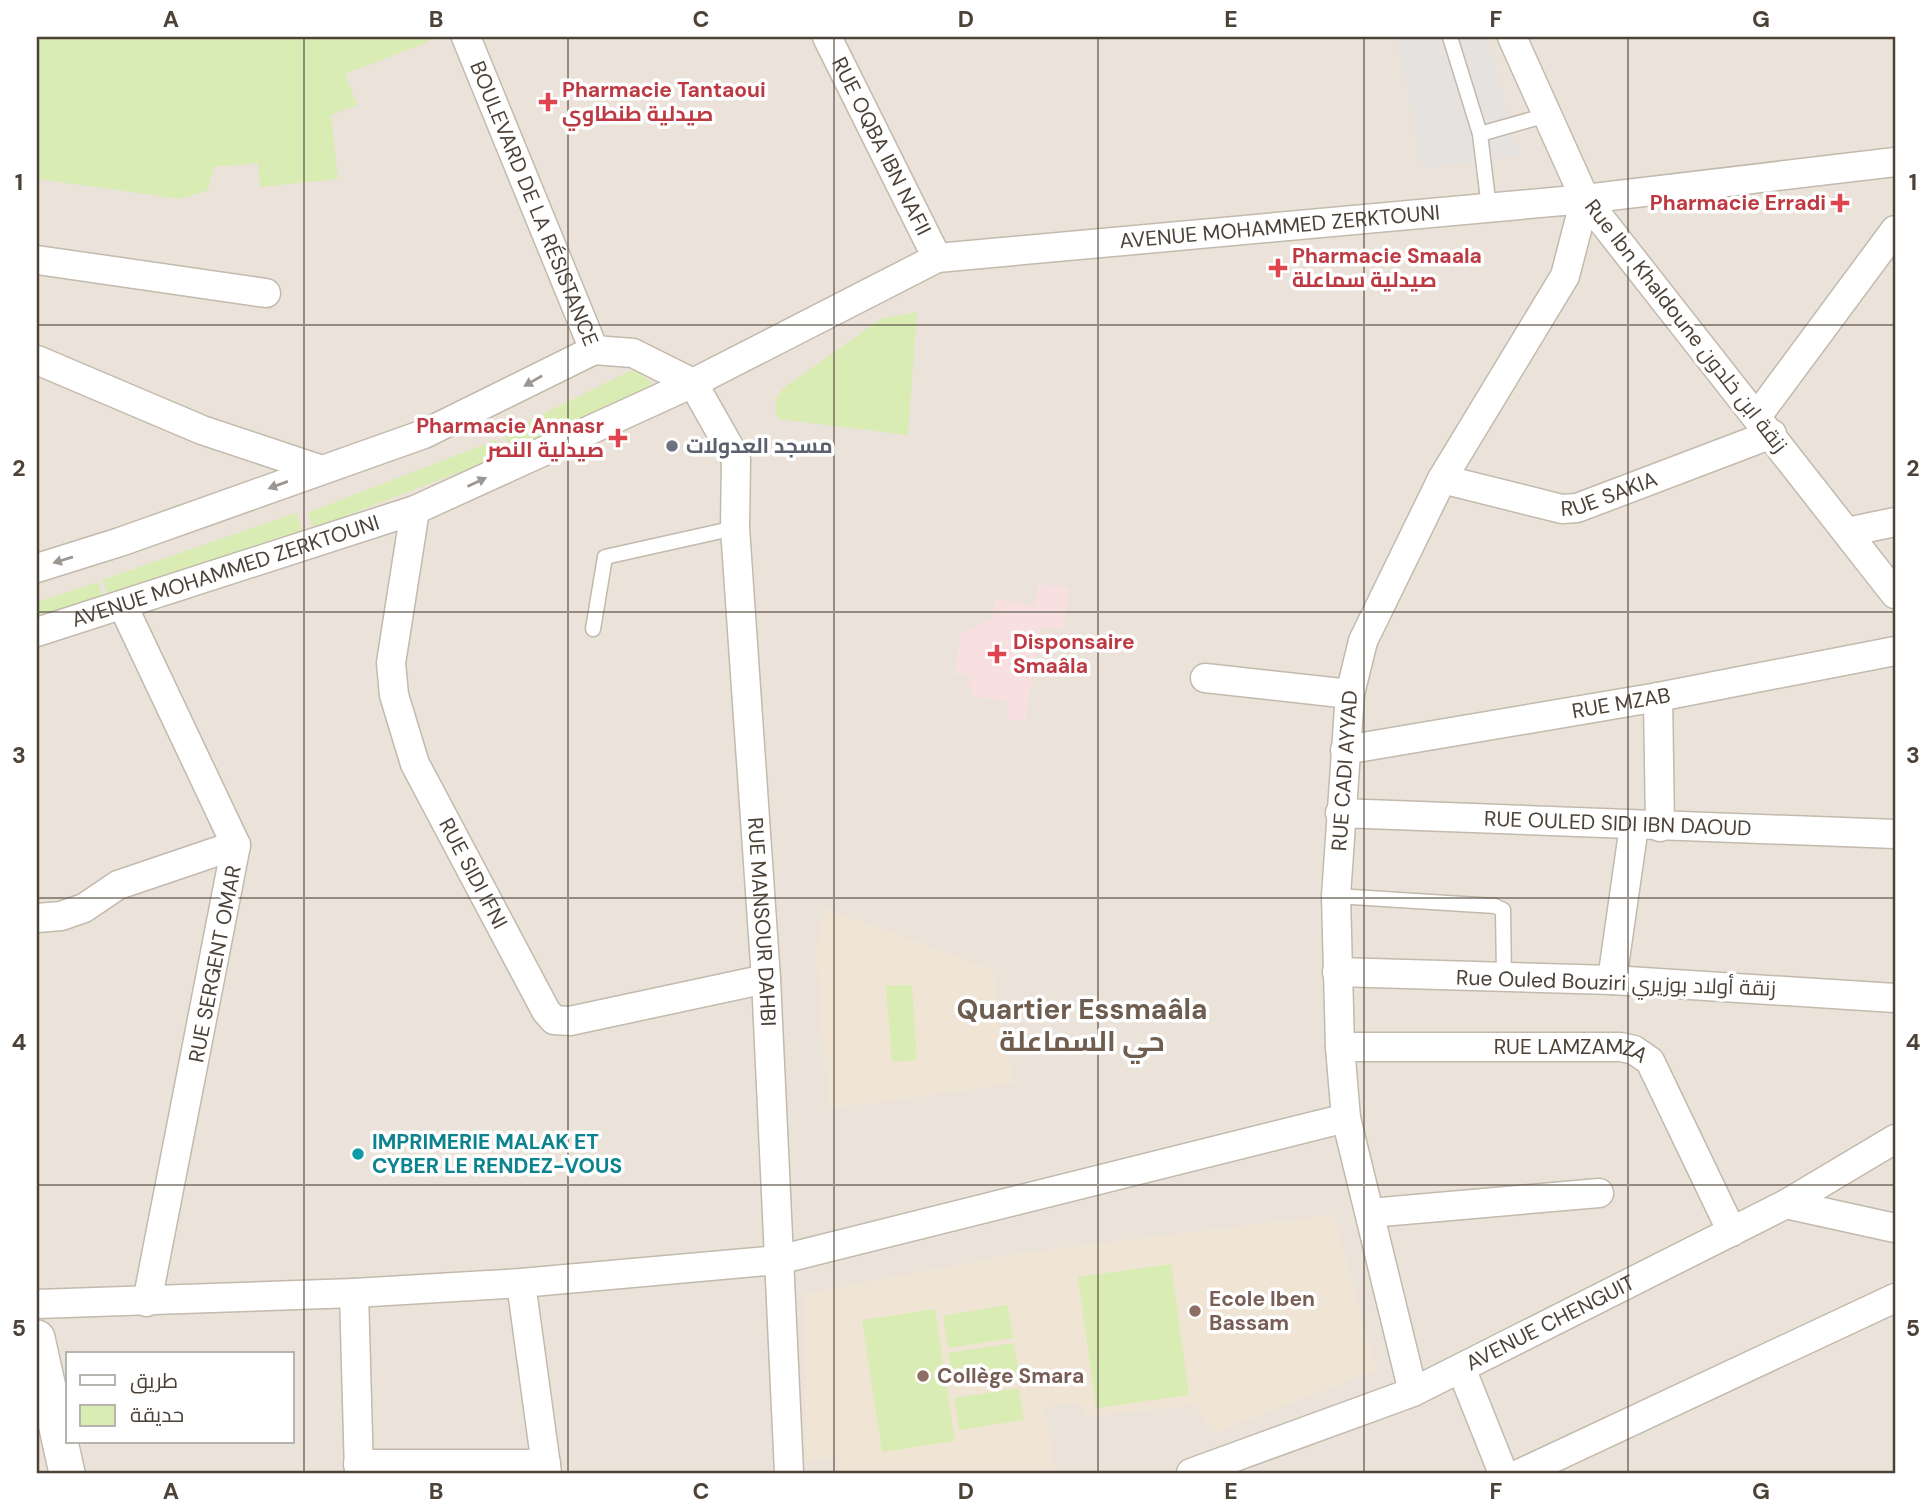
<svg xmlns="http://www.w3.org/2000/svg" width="1932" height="1510" font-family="'DM Sans',Cairo,sans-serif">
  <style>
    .residential { fill: #ebe3d9; fill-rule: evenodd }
    .education { fill: #f0e5d5 }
    .medical { fill: #f7e0df }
    .green { fill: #d9ecb3 }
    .parking { fill: #e5e2e0 }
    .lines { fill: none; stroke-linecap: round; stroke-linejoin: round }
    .service-casing { stroke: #c3b9ad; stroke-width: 17 }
    .minor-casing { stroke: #c3b9ad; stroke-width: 31 }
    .tertiary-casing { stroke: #c3b9ad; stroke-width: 38 }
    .service { stroke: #fff; stroke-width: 14 }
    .minor { stroke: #fff; stroke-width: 28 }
    .tertiary { stroke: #fff; stroke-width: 35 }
    .oneway { fill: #9d9792 }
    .grid { fill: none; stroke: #4c4238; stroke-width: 2; stroke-opacity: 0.55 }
    .health-dot { fill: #e0444e; stroke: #fff; stroke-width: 2.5 }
    .worship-dot { fill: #6b7280; stroke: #fff; stroke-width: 2.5 }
    .culture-dot { fill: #0f9aa8; stroke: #fff; stroke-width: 2.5 }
    .education-dot { fill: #8d6e63; stroke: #fff; stroke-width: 2.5 }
    .labels { text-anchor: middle; stroke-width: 7; stroke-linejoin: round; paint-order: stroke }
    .health-label { font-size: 21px; font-weight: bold; fill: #be3a42; stroke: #fff; text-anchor: start }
    .street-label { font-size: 21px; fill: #4c4238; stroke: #fff }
    .worship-label { font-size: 21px; font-weight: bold; fill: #5b616d; stroke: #fff; text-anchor: start }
    .culture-label { font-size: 21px; font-weight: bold; fill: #0d838f; stroke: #fff; text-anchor: start }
    .education-label { font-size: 21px; font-weight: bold; fill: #785e54; stroke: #fff; text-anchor: start }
    .district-label { font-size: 28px; font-weight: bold; fill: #6f5e4f; stroke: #fff }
    .neatline { fill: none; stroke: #4c4238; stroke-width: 2.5 }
    .grid-label { font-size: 23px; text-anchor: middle; font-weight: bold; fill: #4c4238 }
  </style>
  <rect width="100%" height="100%" fill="#f6f2ec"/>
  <path class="residential" d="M 37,37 L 1895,37 L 1895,1473 L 37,1473 ZM 68,1354 L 292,1354 L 292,1442 L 68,1442 Z"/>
  <g class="education">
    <path d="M 825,908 L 992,970 L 1014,1083 L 829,1109 L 816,951 Z"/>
    <path d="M 1334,1215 L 1376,1370 L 1213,1433 L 1195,1405 L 1085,1417 L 1080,1402 L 1045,1407 L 1054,1468 L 1030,1473 L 840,1473 L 839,1458 L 806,1460 L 805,1294 L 1021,1253 Z"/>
  </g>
  <path class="medical" d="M 1039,584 L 1069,588 L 1064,629 L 1040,627 L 1025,722 L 1007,719 L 1009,701 L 972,696 L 967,674 L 954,674 L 961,634 L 991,620 L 996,599 L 1034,606 Z"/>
  <g class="green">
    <path d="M 37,37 L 426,37 L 428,42 L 345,74 L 357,105 L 331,115 L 338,179 L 260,187 L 258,163 L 214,167 L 208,190 L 181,199 L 37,179 Z"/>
    <path d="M 917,312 L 908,435 L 779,419 C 772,404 775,397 786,386 L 883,318 Z"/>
    <path d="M 634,369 L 653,384 L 514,452 L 503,434 Z"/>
    <path d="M 496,440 L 506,454 L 314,528 L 307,513 Z"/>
    <path d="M 296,513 L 302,530 L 109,595 L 102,580 Z"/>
    <path d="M 98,582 L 103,597 L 37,620 L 37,602 Z"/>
    <path d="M 912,985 L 917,1060 L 892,1062 L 886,986 Z"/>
    <path d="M 1171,1264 L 1189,1395 L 1096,1408 L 1078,1277 Z"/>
    <path d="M 1008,1305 L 1013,1338 L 948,1348 L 943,1316 Z"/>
    <path d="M 935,1309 L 955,1441 L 882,1452 L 862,1320 Z"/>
    <path d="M 1014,1343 L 1019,1374 L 954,1385 L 948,1353 Z"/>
    <path d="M 1019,1388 L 1024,1420 L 959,1430 L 954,1398 Z"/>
  </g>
  <path class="parking" d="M 1397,37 L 1486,37 L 1520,155 L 1423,169 Z"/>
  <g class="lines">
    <g class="service-casing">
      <g id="service">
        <path d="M 1450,37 L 1480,134 L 1489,208"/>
        <path d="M 1480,134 L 1547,115"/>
        <path d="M 593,629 L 605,557 L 735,528"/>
        <path d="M 1336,896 L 1495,906 L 1503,910 L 1504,977"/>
      </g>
    </g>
    <g class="minor-casing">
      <g id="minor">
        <path id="s1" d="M 466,37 L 594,350 L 633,353 L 693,383"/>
        <path id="s2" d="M 827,37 L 937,258"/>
        <path d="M 1512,37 L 1585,199 L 1895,594"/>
        <path d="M 37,260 L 266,293"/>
        <path d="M 37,360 L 202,430 L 319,469"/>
        <path id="s3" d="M 693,383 L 736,459 L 735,528 L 766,979 L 789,1473"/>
        <path d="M 1758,415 L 1895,230"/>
        <path id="s4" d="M 1442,479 L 1562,509 L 1577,508 L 1772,434"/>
        <path id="s5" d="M 415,510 L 391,663 L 394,695 L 415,764 L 546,1011 L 554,1020 L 570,1021 L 766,979"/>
        <path d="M 1847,532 L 1895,522"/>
        <path d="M 37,568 L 120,542 L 424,434 L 594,350"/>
        <path d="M 123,606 L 236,845 L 147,1302"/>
        <path id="s6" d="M 37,632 L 415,510 L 693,383 L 937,258 L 1585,199 L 1895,162"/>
        <path d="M 1205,678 L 1350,694"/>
        <path d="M 1658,697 L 1660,827"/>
        <path id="s7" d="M 1345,750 L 1658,697 L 1895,651"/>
        <path id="s8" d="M 1340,813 L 1895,834"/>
        <path d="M 37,918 L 61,916 L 84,908 L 118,885 L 236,845"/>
        <path d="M 1337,972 L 1612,980 L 1895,998"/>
        <path d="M 1612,980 L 1634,826"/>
        <path id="s9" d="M 1340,1047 L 1621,1047 L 1634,1050 L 1650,1061 L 1732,1232"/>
        <path d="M 1786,1204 L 1895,1228"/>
        <path d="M 1370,1213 L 1599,1193"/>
        <path d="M 521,1283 L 547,1473"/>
        <path d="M 354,1293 L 359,1473"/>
        <path d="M 37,1304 L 354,1293 L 521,1283 L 778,1260 L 1346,1118"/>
        <path d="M 1461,1368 L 1503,1473"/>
        <path id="s10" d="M 1413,1392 L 1346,1118 L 1340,1047 L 1336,896 L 1350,694 L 1363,641 L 1442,479 L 1565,276 L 1585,199"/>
        <path d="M 358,1464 L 546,1464"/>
        <path id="s11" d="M 1191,1473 L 1413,1392 L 1786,1204 L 1895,1139"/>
        <path d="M 1521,1473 L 1895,1298"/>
      </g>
    </g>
    <g class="tertiary-casing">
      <path id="tertiary" d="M 37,1338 L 67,1473"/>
    </g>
    <use href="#service" class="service"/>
    <use href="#minor" class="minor"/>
    <use href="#tertiary" class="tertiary"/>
  </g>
  <defs><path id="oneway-solid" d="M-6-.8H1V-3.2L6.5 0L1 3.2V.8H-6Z" transform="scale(1.75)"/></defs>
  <g class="oneway">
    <use href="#oneway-solid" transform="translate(533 381) rotate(150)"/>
    <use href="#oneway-solid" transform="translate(477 482) rotate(-25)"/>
    <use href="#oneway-solid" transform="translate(278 485) rotate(160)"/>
    <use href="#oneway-solid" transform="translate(63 560) rotate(163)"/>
  </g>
  <path class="grid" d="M 304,37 L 304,1473M 568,37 L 568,1473M 834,37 L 834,1473M 1098,37 L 1098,1473M 1364,37 L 1364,1473M 1628,37 L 1628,1473M 37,325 L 1895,325M 37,612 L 1895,612M 37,898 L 1895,898M 37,1185 L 1895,1185"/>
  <g class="health-dot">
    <path d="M544.5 91.5h7v7h7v7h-7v7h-7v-7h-7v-7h7z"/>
    <path d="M1836.5 192.5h7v7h7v7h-7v7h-7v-7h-7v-7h7z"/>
    <path d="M1274.5 257.5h7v7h7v7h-7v7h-7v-7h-7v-7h7z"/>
    <path d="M614.5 427.5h7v7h7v7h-7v7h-7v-7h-7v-7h7z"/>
    <path d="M993.5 643.5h7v7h7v7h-7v7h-7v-7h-7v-7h7z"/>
  </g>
  <circle class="worship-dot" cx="672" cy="446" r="7"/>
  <circle class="culture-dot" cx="358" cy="1154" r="7"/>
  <g class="education-dot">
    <circle cx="1195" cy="1311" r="7"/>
    <circle cx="923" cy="1376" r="7"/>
  </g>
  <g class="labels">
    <g class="health-label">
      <text x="562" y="97">Pharmacie Tantaoui<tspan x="562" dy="24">صيدلية طنطاوي</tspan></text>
      <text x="1826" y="210" text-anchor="end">Pharmacie Erradi</text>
      <text x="1292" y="263">Pharmacie Smaala<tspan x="1292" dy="24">صيدلية سماعلة</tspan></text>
      <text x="604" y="433" text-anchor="end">Pharmacie Annasr<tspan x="604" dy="24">صيدلية النصر</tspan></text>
      <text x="1013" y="649">Disponsaire<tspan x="1013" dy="24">Smaâla</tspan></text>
    </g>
    <g class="street-label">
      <text dy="7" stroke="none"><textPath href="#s2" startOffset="122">RUE OQBA IBN NAFII</textPath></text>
      <text dy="7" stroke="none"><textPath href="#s1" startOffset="180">BOULEVARD DE LA RÉSISTANCE</textPath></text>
      <text dy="7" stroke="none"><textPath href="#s6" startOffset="1321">AVENUE MOHAMMED ZERKTOUNI</textPath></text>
      <text transform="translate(1686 326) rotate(52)" y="7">Rue Ibn Khaldoune زنقة ابن خلدون</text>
      <text dy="7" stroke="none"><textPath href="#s4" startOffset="173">RUE SAKIA</textPath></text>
      <text dy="7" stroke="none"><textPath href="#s6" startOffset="198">AVENUE MOHAMMED ZERKTOUNI</textPath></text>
      <text dy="7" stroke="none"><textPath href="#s7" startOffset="280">RUE MZAB</textPath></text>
      <text dy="7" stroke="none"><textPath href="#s10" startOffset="630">RUE CADI AYYAD</textPath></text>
      <text dy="7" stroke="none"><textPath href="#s8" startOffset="278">RUE OULED SIDI IBN DAOUD</textPath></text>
      <text dy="7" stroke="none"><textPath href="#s5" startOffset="383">RUE SIDI IFNI</textPath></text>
      <text dy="7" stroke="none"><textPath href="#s3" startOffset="551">RUE MANSOUR DAHBI</textPath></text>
      <text transform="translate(215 964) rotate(-79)" y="7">RUE SERGENT OMAR</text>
      <text transform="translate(1616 983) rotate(2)" y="7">Rue Ouled Bouziri زنقة أولاد بوزيري</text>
      <text dy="7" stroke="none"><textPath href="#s9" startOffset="231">RUE LAMZAMZA</textPath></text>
      <text dy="7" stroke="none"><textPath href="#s11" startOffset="390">AVENUE CHENGUIT</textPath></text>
    </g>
    <g class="worship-label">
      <text x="686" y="453">مسجد العدولات</text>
    </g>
    <g class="culture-label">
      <text x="372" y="1149">IMPRIMERIE MALAK ET<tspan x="372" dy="24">CYBER LE RENDEZ-VOUS</tspan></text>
    </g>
    <g class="education-label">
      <text x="1209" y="1306">Ecole Iben<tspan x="1209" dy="24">Bassam</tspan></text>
      <text x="937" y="1383">Collège Smara</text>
    </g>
    <g class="district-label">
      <text x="1082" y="1019">Quartier Essmaâla<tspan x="1082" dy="32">حي السماعلة</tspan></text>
    </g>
  </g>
  <rect width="1932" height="1510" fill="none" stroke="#ffffff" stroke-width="77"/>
  <rect x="66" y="1352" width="228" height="91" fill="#ffffff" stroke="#b7b3af" stroke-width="2"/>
  <rect x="80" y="1375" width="35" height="10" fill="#ffffff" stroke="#b7b3af" stroke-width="2"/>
  <text x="130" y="1388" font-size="21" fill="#4c4238">طريق</text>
  <rect x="80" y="1405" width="35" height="21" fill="#d9ecb3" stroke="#b7b3af" stroke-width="2"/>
  <text x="130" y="1422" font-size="21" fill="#4c4238">حديقة</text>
  <rect x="38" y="38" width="1856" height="1434" class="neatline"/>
  <g class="grid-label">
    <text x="171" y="27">A</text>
    <text x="436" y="27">B</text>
    <text x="701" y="27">C</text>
    <text x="966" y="27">D</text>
    <text x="1231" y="27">E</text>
    <text x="1496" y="27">F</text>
    <text x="1761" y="27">G</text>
    <text x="19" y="190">1</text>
    <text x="1913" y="190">1</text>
    <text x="19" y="476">2</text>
    <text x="1913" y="476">2</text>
    <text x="19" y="763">3</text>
    <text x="1913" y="763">3</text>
    <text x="19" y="1050">4</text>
    <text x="1913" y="1050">4</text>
    <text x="19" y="1336">5</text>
    <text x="1913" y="1336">5</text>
    <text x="171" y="1499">A</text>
    <text x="436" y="1499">B</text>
    <text x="701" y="1499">C</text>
    <text x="966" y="1499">D</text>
    <text x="1231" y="1499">E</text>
    <text x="1496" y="1499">F</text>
    <text x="1761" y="1499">G</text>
  </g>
</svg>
